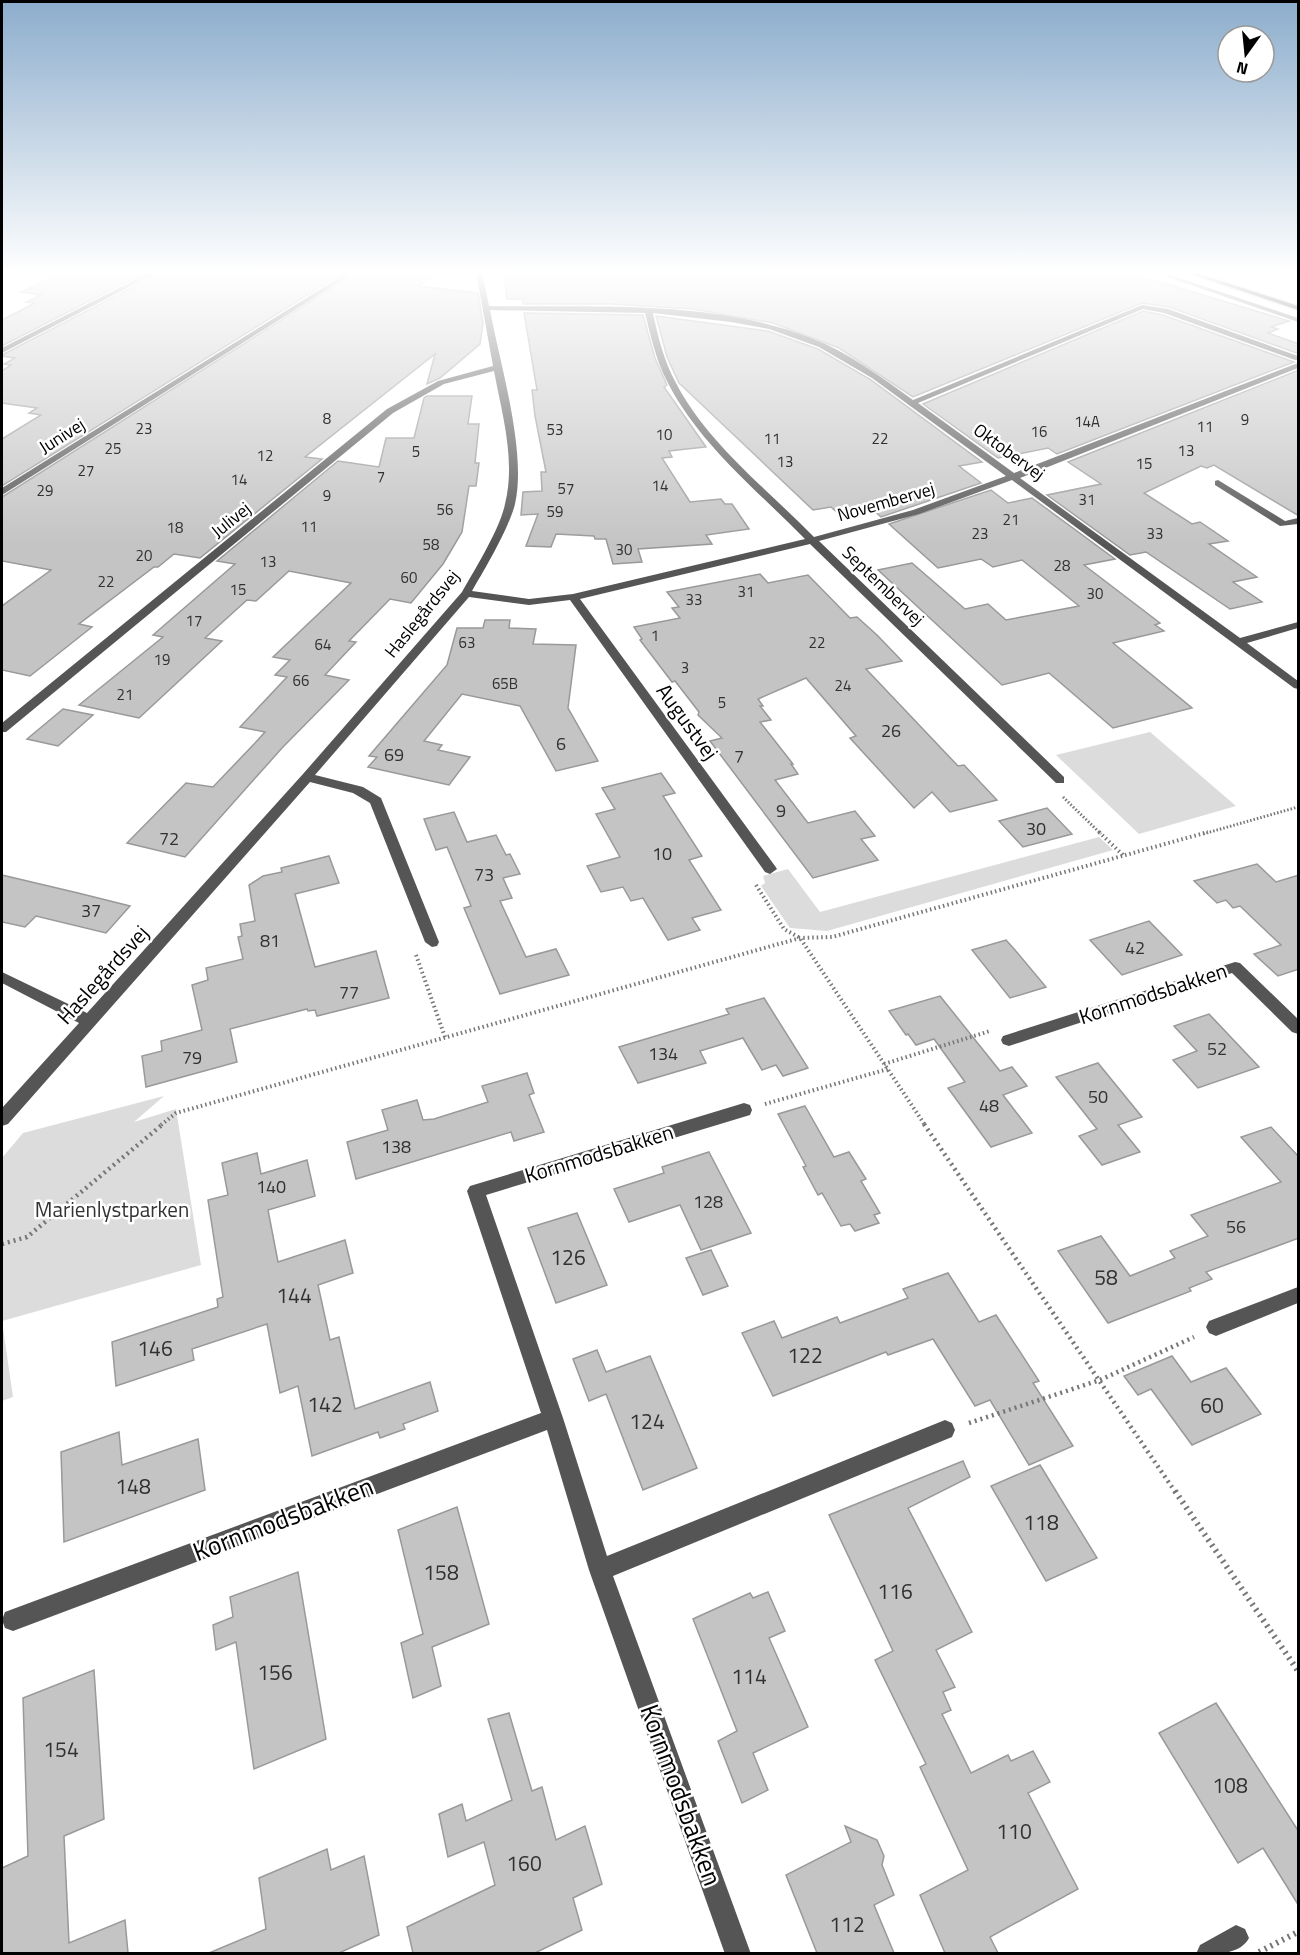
<svg xmlns="http://www.w3.org/2000/svg" width="1300" height="1955" font-family="'Titillium Web',sans-serif">
  <style>
    .green { fill: #dcdcdc }
    .building { fill: #c4c4c4; stroke: #999; stroke-width: 1.5 }
    .lines { fill: none; stroke-linecap: round; stroke-linejoin: round }
    .major-casing { stroke: #dbdbdb; stroke-width: 3 }
    .path-far4 { stroke: #777; stroke-width: 1.5; stroke-dasharray: 1 1.5; stroke-linecap: butt }
    .path-far3 { stroke: #777; stroke-width: 3; stroke-dasharray: 1.5 2; stroke-linecap: butt }
    .path-far2 { stroke: #777; stroke-width: 4; stroke-dasharray: 1.5 3; stroke-linecap: butt }
    .path-far1 { stroke: #777; stroke-width: 4.5; stroke-dasharray: 2 4; stroke-linecap: butt }
    .path { stroke: #777; stroke-width: 6; stroke-dasharray: 2 4.5; stroke-linecap: butt }
    .minor { fill: #555; fill-rule: evenodd }
    .major { fill: #000; fill-rule: evenodd }
    .labels { text-anchor: middle; stroke-width: 5; stroke-linejoin: round; paint-order: stroke }
    .far-number-label { font-size: 15px; fill: #313131 }
    .far-street-label { font-size: 18px; fill: #000; stroke: #fff }
    .number-label { font-size: 18px; fill: #313131 }
    .street-label { font-size: 21px; fill: #000; stroke: #fff }
    .park-label { font-size: 21px; fill: #333; stroke: #fff }
    .near-number-label { font-size: 21px; fill: #313131 }
    .near-street-label { font-size: 26px; fill: #000; stroke: #fff }
  </style>
  <rect width="100%" height="100%" fill="#fff"/>
  <g class="green">
    <path d="M 1150,732 L 1236,806 L 1139,834 L 1056,755 Z"/>
    <path d="M 1099,837 L 1113,850 L 827,931 L 790,928 L 761,886 L 765,883 L 763,876 L 788,869 L 820,912 Z"/>
    <path d="M 164,1096 L 134,1122 L 176,1109 L 201,1265 L 2,1321 L 13,1397 L 2,1401 L 2,1158 L 23,1133 Z"/>
  </g>
  <g class="building">
    <path d="M 63,272 L 140,275 L 2,346 L 2,320 L 35,303 L 26,302 L 41,295 L 21,292 Z"/>
    <path d="M 176,272 L 344,272 L 2,486 L 2,439 L 41,415 L 29,413 L 37,408 L 2,403 L 2,371 L 11,365 L 4,364 L 15,358 L 2,356 L 2,355 L 154,276 L 164,278 Z"/>
    <path d="M 357,272 L 439,272 L 418,286 L 478,293 L 483,323 L 480,344 L 440,378 L 427,384 L 435,354 L 305,457 L 322,459 L 200,558 L 174,554 L 158,567 L 154,567 L 79,624 L 92,627 L 30,676 L 2,670 L 2,606 L 51,570 L 2,561 L 2,497 Z"/>
    <path d="M 504,272 L 1127,272 L 1289,321 L 1271,327 L 1278,329 L 1268,333 L 1299,344 L 1299,354 L 1169,307 L 1142,303 L 913,397 L 839,348 L 773,323 L 693,309 L 611,304 L 523,304 L 523,299 L 507,299 Z"/>
    <path d="M 1143,311 L 1163,315 L 1294,362 L 1057,454 L 1048,448 L 998,458 L 923,404 Z"/>
    <path d="M 524,313 L 643,315 L 655,358 L 667,385 L 664,387 L 706,447 L 669,451 L 672,457 L 662,458 L 690,502 L 721,499 L 725,504 L 732,504 L 749,529 L 706,535 L 712,544 L 638,549 L 642,562 L 613,564 L 606,539 L 595,539 L 594,536 L 556,534 L 551,547 L 526,546 L 538,514 L 521,515 L 523,492 L 542,491 L 541,472 L 546,472 L 535,416 L 532,390 L 537,390 Z"/>
    <path d="M 656,316 L 768,331 L 818,349 L 871,380 L 982,462 L 959,466 L 981,483 L 881,517 L 872,509 L 840,515 L 831,507 L 813,510 L 679,383 L 667,357 Z"/>
    <path d="M 1299,370 L 1299,516 L 1214,465 L 1207,468 L 1201,466 L 1144,493 L 1192,524 L 1200,522 L 1228,541 L 1209,544 L 1257,577 L 1233,582 L 1262,602 L 1230,609 L 1146,552 L 1130,555 L 1047,495 L 1101,484 L 1068,462 Z"/>
    <path d="M 427,396 L 472,396 L 468,424 L 479,424 L 475,463 L 479,463 L 476,486 L 469,486 L 462,532 L 443,564 L 411,603 L 390,599 L 349,641 L 356,642 L 325,675 L 349,680 L 282,748 L 185,857 L 127,843 L 186,783 L 213,787 L 255,743 L 265,732 L 240,727 L 287,677 L 275,675 L 290,660 L 273,657 L 351,583 L 289,571 L 256,601 L 247,600 L 205,638 L 222,641 L 139,718 L 79,705 L 163,637 L 153,635 L 235,564 L 217,561 L 338,461 L 379,467 L 386,438 L 414,438 L 424,398 Z"/>
    <path d="M 991,490 L 1008,503 L 1032,498 L 1115,559 L 1084,565 L 1160,623 L 1155,625 L 1164,631 L 1113,643 L 1192,708 L 1113,728 L 1049,673 L 1002,685 L 878,570 L 912,563 L 965,609 L 988,604 L 1006,620 L 1079,606 L 1022,560 L 993,567 L 981,559 L 938,568 L 889,524 Z"/>
    <path d="M 760,574 L 768,583 L 808,575 L 850,618 L 857,617 L 877,635 L 902,661 L 866,669 L 958,766 L 964,765 L 997,800 L 950,812 L 932,792 L 914,808 L 850,738 L 856,736 L 806,678 L 758,699 L 763,706 L 760,706 L 771,720 L 760,722 L 793,764 L 791,764 L 798,774 L 775,780 L 808,823 L 855,811 L 875,836 L 861,839 L 878,860 L 813,878 L 710,741 L 722,738 L 698,715 L 699,712 L 675,681 L 672,682 L 640,640 L 642,639 L 634,627 L 680,618 L 672,608 L 679,607 L 667,592 Z"/>
    <path d="M 485,620 L 510,620 L 509,628 L 536,629 L 533,644 L 576,645 L 568,708 L 598,761 L 556,771 L 520,706 L 462,694 L 424,741 L 442,745 L 438,750 L 470,757 L 449,785 L 368,767 L 377,757 L 369,756 L 447,665 L 457,628 L 483,628 Z"/>
    <path d="M 63,709 L 93,715 L 58,746 L 27,739 Z"/>
    <path d="M 661,773 L 675,793 L 663,796 L 702,856 L 689,860 L 721,910 L 692,918 L 700,930 L 668,940 L 643,898 L 631,901 L 623,887 L 601,892 L 587,866 L 620,857 L 596,814 L 615,809 L 602,788 Z"/>
    <path d="M 1047,808 L 1072,834 L 1023,847 L 999,821 Z"/>
    <path d="M 454,812 L 467,842 L 496,835 L 506,855 L 510,854 L 520,874 L 503,878 L 512,898 L 500,901 L 526,957 L 556,949 L 569,975 L 500,994 L 464,908 L 471,906 L 447,847 L 436,850 L 424,819 Z"/>
    <path d="M 329,856 L 339,883 L 295,894 L 315,967 L 376,951 L 389,998 L 317,1016 L 315,1010 L 308,1011 L 307,1009 L 230,1029 L 237,1062 L 146,1087 L 142,1056 L 162,1051 L 161,1041 L 202,1030 L 192,985 L 208,980 L 206,968 L 243,959 L 238,937 L 242,936 L 240,924 L 255,921 L 249,885 L 263,876 L 282,872 L 281,868 Z"/>
    <path d="M 1257,864 L 1276,882 L 1299,875 L 1299,969 L 1278,976 L 1254,954 L 1281,945 L 1240,906 L 1233,908 L 1226,900 L 1217,903 L 1194,881 Z"/>
    <path d="M 2,875 L 78,893 L 130,906 L 106,933 L 36,916 L 25,927 L 2,922 Z"/>
    <path d="M 1149,921 L 1182,955 L 1122,975 L 1090,940 Z"/>
    <path d="M 1006,940 L 1015,950 L 1046,987 L 1010,998 L 972,950 Z"/>
    <path d="M 940,996 L 1000,1071 L 1012,1067 L 1027,1086 L 1003,1095 L 1032,1133 L 991,1147 L 948,1088 L 965,1082 L 934,1039 L 916,1045 L 908,1034 L 906,1035 L 889,1011 Z"/>
    <path d="M 764,998 L 808,1068 L 783,1076 L 776,1065 L 762,1070 L 743,1038 L 700,1051 L 706,1063 L 638,1083 L 619,1047 L 729,1014 L 726,1009 Z"/>
    <path d="M 1209,1014 L 1259,1067 L 1198,1088 L 1173,1060 L 1197,1051 L 1174,1026 Z"/>
    <path d="M 1098,1063 L 1142,1117 L 1118,1125 L 1140,1152 L 1102,1165 L 1079,1136 L 1097,1129 L 1056,1077 Z"/>
    <path d="M 527,1073 L 534,1093 L 529,1095 L 544,1132 L 514,1141 L 511,1132 L 356,1179 L 347,1142 L 388,1130 L 382,1110 L 417,1100 L 423,1120 L 434,1119 L 488,1102 L 482,1086 Z"/>
    <path d="M 805,1106 L 834,1157 L 849,1152 L 866,1179 L 861,1181 L 880,1213 L 874,1215 L 879,1223 L 855,1231 L 850,1224 L 841,1226 L 822,1193 L 818,1195 L 803,1167 L 806,1166 L 778,1114 Z"/>
    <path d="M 1271,1127 L 1299,1157 L 1299,1238 L 1206,1272 L 1212,1279 L 1189,1288 L 1191,1291 L 1108,1323 L 1058,1251 L 1101,1236 L 1130,1276 L 1175,1258 L 1170,1251 L 1208,1236 L 1191,1215 L 1281,1182 L 1241,1137 Z"/>
    <path d="M 709,1152 L 751,1233 L 701,1250 L 680,1205 L 629,1222 L 614,1189 L 664,1173 L 662,1167 Z"/>
    <path d="M 257,1153 L 261,1174 L 307,1160 L 315,1196 L 268,1210 L 278,1262 L 345,1240 L 353,1273 L 318,1285 L 330,1340 L 339,1337 L 355,1409 L 430,1382 L 438,1411 L 403,1424 L 405,1429 L 380,1438 L 378,1432 L 312,1456 L 298,1386 L 280,1393 L 267,1324 L 192,1349 L 194,1360 L 116,1386 L 112,1342 L 218,1307 L 217,1299 L 223,1297 L 208,1200 L 228,1195 L 222,1163 Z"/>
    <path d="M 577,1213 L 607,1285 L 556,1303 L 528,1228 Z"/>
    <path d="M 711,1250 L 728,1286 L 703,1295 L 686,1258 Z"/>
    <path d="M 948,1273 L 979,1322 L 996,1315 L 1039,1381 L 1033,1383 L 1073,1446 L 1029,1465 L 990,1400 L 975,1406 L 933,1339 L 888,1355 L 886,1352 L 773,1396 L 742,1333 L 774,1321 L 782,1338 L 837,1317 L 840,1323 L 908,1298 L 903,1289 Z"/>
    <path d="M 597,1350 L 606,1372 L 650,1356 L 697,1468 L 643,1490 L 606,1394 L 589,1401 L 573,1359 Z"/>
    <path d="M 1172,1356 L 1191,1382 L 1226,1368 L 1261,1414 L 1192,1445 L 1151,1389 L 1138,1395 L 1124,1376 Z"/>
    <path d="M 119,1432 L 122,1465 L 198,1439 L 205,1490 L 64,1542 L 61,1452 Z"/>
    <path d="M 963,1461 L 970,1477 L 908,1508 L 972,1632 L 936,1650 L 955,1687 L 943,1692 L 951,1710 L 942,1714 L 971,1773 L 1008,1755 L 1011,1761 L 1033,1751 L 1050,1782 L 1028,1793 L 1078,1889 L 990,1937 L 998,1953 L 945,1953 L 920,1895 L 968,1870 L 920,1767 L 926,1764 L 875,1660 L 893,1651 L 829,1515 Z"/>
    <path d="M 1040,1465 L 1097,1558 L 1046,1581 L 991,1486 Z"/>
    <path d="M 457,1507 L 489,1624 L 432,1647 L 441,1686 L 413,1698 L 401,1643 L 423,1634 L 398,1530 Z"/>
    <path d="M 298,1572 L 326,1739 L 254,1769 L 236,1642 L 216,1650 L 213,1625 L 233,1617 L 230,1597 Z"/>
    <path d="M 768,1592 L 785,1631 L 769,1638 L 808,1727 L 753,1753 L 768,1790 L 742,1803 L 718,1741 L 737,1731 L 693,1619 L 750,1593 L 753,1598 Z"/>
    <path d="M 94,1670 L 104,1819 L 64,1836 L 69,1943 L 125,1920 L 128,1953 L 2,1953 L 2,1868 L 28,1856 L 23,1698 Z"/>
    <path d="M 1216,1703 L 1299,1832 L 1299,1906 L 1263,1848 L 1238,1863 L 1159,1733 Z"/>
    <path d="M 509,1713 L 532,1791 L 542,1787 L 556,1840 L 585,1826 L 602,1884 L 573,1898 L 582,1930 L 535,1953 L 413,1953 L 407,1927 L 495,1885 L 484,1842 L 448,1857 L 439,1814 L 462,1804 L 466,1821 L 512,1800 L 488,1719 Z"/>
    <path d="M 845,1826 L 877,1840 L 884,1856 L 882,1865 L 894,1895 L 874,1905 L 894,1953 L 817,1953 L 786,1875 L 851,1842 Z"/>
    <path d="M 327,1849 L 331,1870 L 364,1856 L 379,1935 L 339,1953 L 209,1953 L 266,1929 L 259,1878 Z"/>
  </g>
  <g class="lines">
    <g class="major-casing">
      <path id="major" d="M 1185,272 L 1194,272 L 1298,306 L 1298,310 Z"/>
    </g>
    <path class="path-far4" d="M 1276,283 L 1298,275"/>
    <g class="path-far3">
      <path d="M 1063,797 L 1101,834"/>
      <path d="M 1203,834 L 1298,807"/>
    </g>
    <g class="path-far2">
      <path d="M 1099,832 L 1124,856"/>
      <path d="M 756,885 L 784,929 L 800,938 L 925,1125"/>
      <path d="M 416,955 L 445,1037"/>
      <path d="M 884,1064 L 990,1031"/>
      <path d="M 765,1104 L 888,1069"/>
      <path d="M 161,1125 L 176,1113 L 800,938 L 832,937 L 1208,832"/>
    </g>
    <g class="path-far1">
      <path d="M 924,1124 L 1176,1493"/>
      <path d="M 2,1244 L 27,1237 L 163,1124"/>
      <path d="M 969,1423 L 1100,1380 L 1194,1337"/>
    </g>
    <g class="path">
      <path d="M 1175,1491 L 1298,1671"/>
      <path d="M 1259,1952 L 1298,1932"/>
    </g>
    <g class="minor">
      <path d="M 150,272 L 158,272 L 2,353 L 2,348 Z"/>
      <path d="M 348,272 L 355,272 L 2,495 L 2,488 Z"/>
      <path d="M 476,272 L 482,272 L 489,306 C 595,308 710,299 811,338 C 848,352 881,377 913,400 L 1142,305 L 1168,309 L 1298,356 L 1298,360 L 1295,360 L 1164,313 L 1143,309 L 918,403 L 1014,473 L 1298,363 L 1298,368 L 1020,478 L 1240,638 L 1298,622 L 1298,628 L 1247,643 L 1298,681 L 1298,689 L 1294,688 L 1012,480 L 919,514 L 819,541 L 1064,777 L 1064,783 L 1056,783 L 810,544 L 580,599 L 775,866 L 777,869 L 770,874 L 765,872 L 570,600 L 529,605 L 469,597 L 315,775 L 363,787 L 381,798 L 439,942 L 437,946 L 432,947 L 425,942 L 370,803 L 353,793 L 310,782 L 8,1124 L 2,1126 L 2,1108 L 79,1023 L 2,983 L 2,972 L 87,1013 L 303,774 L 462,592 C 475,569 500,529 505,504 C 516,460 502,414 494,371 L 444,384 L 393,413 L 6,732 L 2,732 L 2,723 L 387,409 L 438,381 L 493,366 ZM 490,310 L 645,313 C 651,337 656,361 668,383 C 699,444 758,491 805,539 L 573,594 L 529,599 L 472,591 C 485,569 509,528 515,504 C 527,452 500,364 490,310 ZM 653,313 L 731,322 L 769,329 L 819,347 L 872,378 L 1006,476 L 913,510 L 814,537 C 767,489 707,443 676,383 C 664,361 658,337 653,313 Z"/>
      <path d="M 1153,272 L 1162,272 L 1298,318 L 1298,322 Z"/>
      <path d="M 1218,480 L 1285,521 L 1298,518 L 1298,524 L 1280,526 L 1215,485 L 1215,481 Z"/>
      <path d="M 1235,962 L 1240,963 L 1298,1019 L 1298,1034 L 1292,1032 L 1232,973 L 1009,1046 L 1003,1044 L 1001,1040 L 1003,1036 Z"/>
      <path d="M 744,1103 L 750,1105 L 752,1110 L 750,1115 L 486,1195 L 563,1418 L 607,1556 L 945,1420 L 952,1423 L 955,1430 L 952,1437 L 613,1576 L 751,1954 L 725,1954 L 589,1570 L 547,1430 L 13,1631 L 5,1628 L 2,1620 L 5,1612 L 13,1609 L 541,1413 L 467,1191 L 470,1186 Z"/>
      <path d="M 1298,1287 L 1298,1303 L 1216,1336 L 1209,1333 L 1206,1327 L 1209,1321 Z"/>
      <path d="M 1236,1925 L 1245,1929 L 1249,1938 C 1240,1955 1216,1954 1196,1954 L 1200,1945 Z"/>
    </g>
    <use href="#major" class="major"/>
  </g>
  <linearGradient id="sky" x2="0" y2="1"><stop stop-color="#8cadcc"/><stop offset="0.5" stop-color="#fff"/><stop offset="1" stop-color="#fff" stop-opacity="0"/></linearGradient>
  <rect width="1300" height="545" fill="url(#sky)"/>
  <g class="labels">
    <g class="far-number-label">
      <text x="327" y="424">8</text>
      <text x="1245" y="425">9</text>
      <text x="1087" y="427">14A</text>
      <text x="1205" y="432">11</text>
      <text x="144" y="434">23</text>
      <text x="555" y="435">53</text>
      <text x="1039" y="437">16</text>
      <text x="664" y="440">10</text>
      <text x="772" y="444">11</text>
      <text x="880" y="444">22</text>
      <text x="113" y="454">25</text>
      <text x="1186" y="456">13</text>
      <text x="416" y="457">5</text>
      <text x="265" y="461">12</text>
      <text x="785" y="467">13</text>
      <text x="1144" y="469">15</text>
      <text x="86" y="476">27</text>
      <text x="381" y="482">7</text>
      <text x="239" y="485">14</text>
      <text x="660" y="491">14</text>
      <text x="566" y="494">57</text>
      <text x="45" y="496">29</text>
      <text x="327" y="501">9</text>
      <text x="1087" y="505">31</text>
      <text x="445" y="515">56</text>
      <text x="555" y="517">59</text>
      <text x="1011" y="525">21</text>
      <text x="309" y="532">11</text>
      <text x="175" y="533">18</text>
      <text x="980" y="539">23</text>
      <text x="1155" y="539">33</text>
      <text x="431" y="550">58</text>
      <text x="624" y="555">30</text>
      <text x="144" y="561">20</text>
      <text x="268" y="567">13</text>
      <text x="1062" y="571">28</text>
      <text x="409" y="583">60</text>
      <text x="106" y="587">22</text>
      <text x="238" y="595">15</text>
      <text x="746" y="597">31</text>
      <text x="1095" y="599">30</text>
      <text x="694" y="605">33</text>
      <text x="194" y="626">17</text>
      <text x="655" y="641">1</text>
      <text x="467" y="648">63</text>
      <text x="817" y="648">22</text>
      <text x="323" y="650">64</text>
      <text x="162" y="665">19</text>
      <text x="685" y="673">3</text>
      <text x="301" y="686">66</text>
      <text x="505" y="689">65B</text>
      <text x="843" y="691">24</text>
      <text x="125" y="700">21</text>
      <text x="722" y="708">5</text>
    </g>
    <g class="far-street-label">
      <text transform="translate(62 436) rotate(-32)" y="6">Junivej</text>
      <text transform="translate(1009 452) rotate(36)" y="6">Oktobervej</text>
      <text transform="translate(886 502) rotate(-16)" y="6">Novembervej</text>
      <text transform="translate(231 520) rotate(-39)" y="6">Julivej</text>
      <text transform="translate(883 586) rotate(44)" y="6">Septembervej</text>
      <text transform="translate(422 614) rotate(-51)" y="6">Haslegårdsvej</text>
    </g>
    <g class="number-label">
      <text x="891" y="737">26</text>
      <text x="561" y="750">6</text>
      <text x="394" y="761">69</text>
      <text x="739" y="763">7</text>
      <text x="781" y="817">9</text>
      <text x="1036" y="835">30</text>
      <text x="169" y="845">72</text>
      <text x="662" y="860">10</text>
      <text x="484" y="881">73</text>
      <text x="91" y="917">37</text>
      <text x="270" y="947">81</text>
      <text x="1135" y="954">42</text>
      <text x="349" y="999">77</text>
      <text x="1217" y="1055">52</text>
      <text x="663" y="1060">134</text>
      <text x="192" y="1064">79</text>
      <text x="1098" y="1103">50</text>
      <text x="989" y="1112">48</text>
      <text x="396" y="1153">138</text>
      <text x="271" y="1193">140</text>
      <text x="708" y="1208">128</text>
      <text x="1236" y="1233">56</text>
    </g>
    <g class="street-label">
      <text transform="translate(687 722) rotate(54)" y="7">Augustvej</text>
      <text transform="translate(103 975) rotate(-48)" y="7">Haslegårdsvej</text>
      <text transform="translate(1153 994) rotate(-18)" y="7">Kornmodsbakken</text>
      <text transform="translate(599 1154) rotate(-17)" y="7">Kornmodsbakken</text>
    </g>
    <g class="park-label">
      <text x="112" y="1217">Marienlystparken</text>
    </g>
    <g class="near-number-label">
      <text x="568" y="1265">126</text>
      <text x="1106" y="1285">58</text>
      <text x="294" y="1303">144</text>
      <text x="155" y="1356">146</text>
      <text x="805" y="1363">122</text>
      <text x="325" y="1412">142</text>
      <text x="1212" y="1413">60</text>
      <text x="647" y="1429">124</text>
      <text x="133" y="1494">148</text>
      <text x="1041" y="1530">118</text>
      <text x="441" y="1580">158</text>
      <text x="895" y="1599">116</text>
      <text x="275" y="1680">156</text>
      <text x="749" y="1684">114</text>
      <text x="61" y="1757">154</text>
      <text x="1230" y="1793">108</text>
      <text x="1014" y="1839">110</text>
      <text x="524" y="1871">160</text>
      <text x="847" y="1932">112</text>
    </g>
    <g class="near-street-label">
      <text transform="translate(283 1519) rotate(-21)" y="9">Kornmodsbakken</text>
      <text transform="translate(681 1795) rotate(70)" y="9">Kornmodsbakken</text>
    </g>
  </g>
  <rect width="1300" height="1955" fill="none" stroke="#000000" stroke-width="6"/>
  <g transform="translate(1246 54) rotate(195)"><circle r="28" fill="#ffffff" stroke="#999999" stroke-width="1.5"/>
  <path d="M0-4.5L10 22L0 15L-10 22Z" fill="#000000"/>
  <text y="-9" font-size="16" font-weight="bold" text-anchor="middle" fill="#000000">N</text>
  </g>
</svg>
